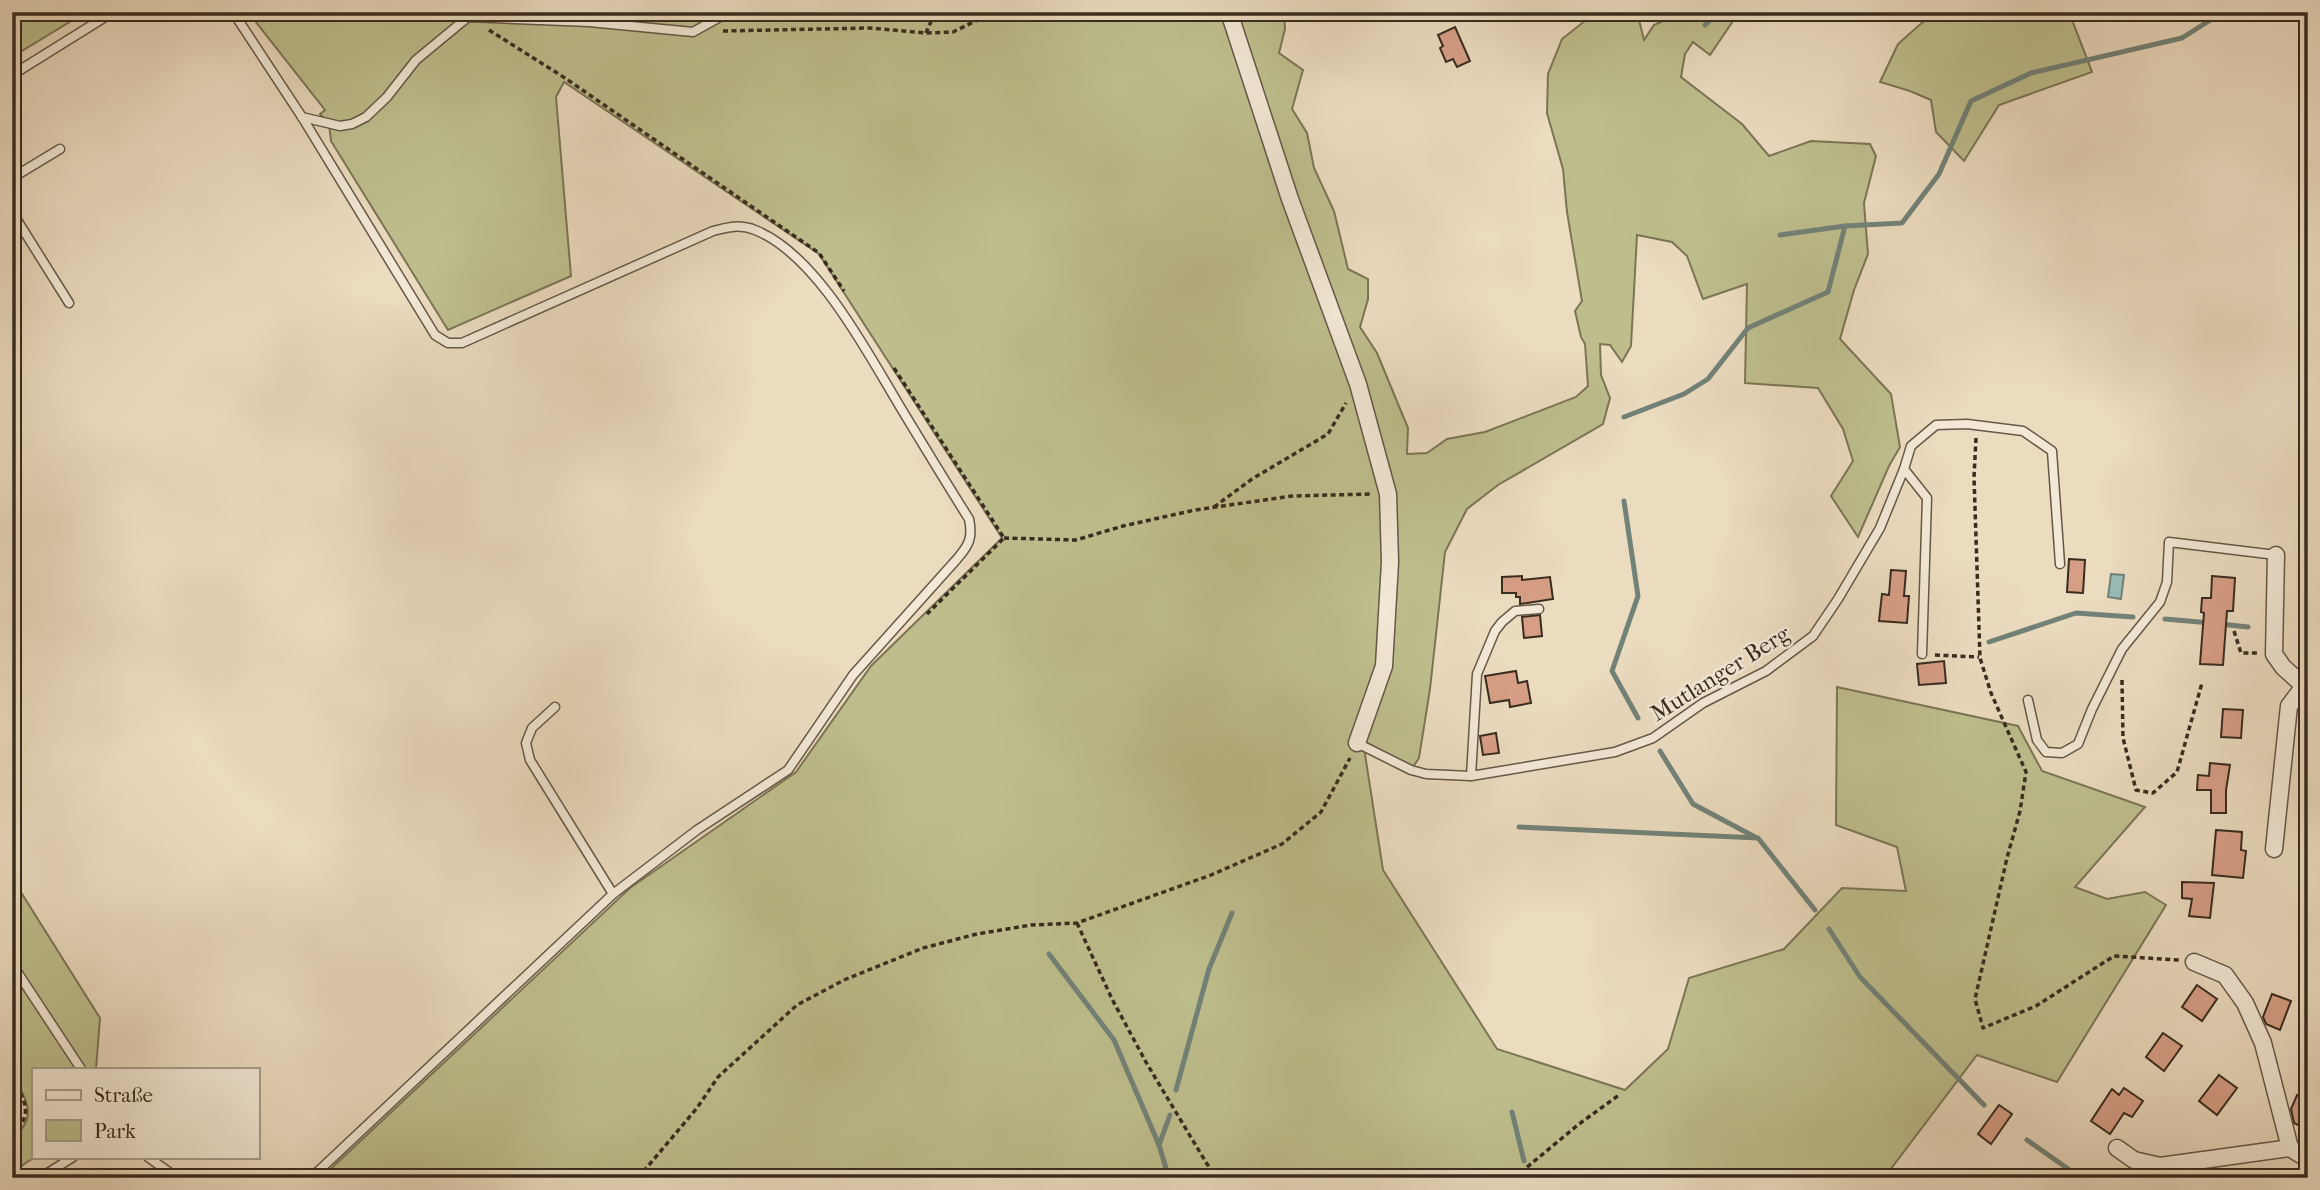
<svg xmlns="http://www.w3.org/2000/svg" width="2320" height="1190" font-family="'IM FELL French Canon',serif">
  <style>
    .green { fill: #bebe8d; stroke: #7b7556; stroke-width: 2 }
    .water { fill: #98bbb4; stroke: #728278; stroke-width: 2 }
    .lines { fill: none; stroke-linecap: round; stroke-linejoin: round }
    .stream { stroke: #728278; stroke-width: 5 }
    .building { fill: #d79e86; stroke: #382c1f; stroke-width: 2 }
    .lane-casing { stroke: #655847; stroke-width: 11 }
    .street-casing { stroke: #655847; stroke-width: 19 }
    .path { stroke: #382c1f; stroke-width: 3.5; stroke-dasharray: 5 3.5; stroke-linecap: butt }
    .lane { stroke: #f2e8d5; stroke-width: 8 }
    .street { stroke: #f2e8d5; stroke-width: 16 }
    .labels { text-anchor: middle; stroke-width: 5; stroke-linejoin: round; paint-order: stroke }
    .street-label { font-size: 23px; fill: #382c1f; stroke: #f2e8d5 }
  </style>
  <rect width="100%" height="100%" fill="#ebdbbf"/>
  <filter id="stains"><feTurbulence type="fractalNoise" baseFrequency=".00286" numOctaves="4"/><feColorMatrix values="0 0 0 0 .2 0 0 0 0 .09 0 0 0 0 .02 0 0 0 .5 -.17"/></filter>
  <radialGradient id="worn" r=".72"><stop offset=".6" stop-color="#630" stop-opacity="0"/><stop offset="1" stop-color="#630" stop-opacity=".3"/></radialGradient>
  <g class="green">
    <path d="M 12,12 L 86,12 L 12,57 Z"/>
    <path d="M 248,12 L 1284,12 L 1285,29 L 1279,53 L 1303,70 L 1292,109 L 1307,133 L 1314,168 L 1334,211 L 1348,269 L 1368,279 L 1368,299 L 1360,327 L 1377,353 L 1408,428 L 1407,454 L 1427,453 L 1447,439 L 1485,432 L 1576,397 L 1588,386 L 1585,344 L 1581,337 L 1575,311 L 1582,301 L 1567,212 L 1563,169 L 1547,113 L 1548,74 L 1562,39 L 1596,12 L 1637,12 L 1644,40 L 1654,25 L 1682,12 L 1757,12 L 1751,16 L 1737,15 L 1710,55 L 1693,42 L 1685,54 L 1681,77 L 1742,124 L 1769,156 L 1811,141 L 1870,144 L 1876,156 L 1864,203 L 1868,254 L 1854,290 L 1840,339 L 1891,394 L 1900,447 L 1889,466 L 1858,537 L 1831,496 L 1853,461 L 1843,429 L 1818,388 L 1745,383 L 1747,284 L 1703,299 L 1687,256 L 1672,242 L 1637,235 L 1631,346 L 1622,362 L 1610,345 L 1600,344 L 1601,375 L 1610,398 L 1603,424 L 1498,485 L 1467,509 L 1445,552 L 1430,689 L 1419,758 L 1411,770 L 1364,748 L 1383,870 L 1497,1049 L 1625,1090 L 1668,1049 L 1689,978 L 1784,949 L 1842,888 L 1906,891 L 1897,847 L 1836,825 L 1837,687 L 2018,726 L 2042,771 L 2145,807 L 2075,887 L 2107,899 L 2145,892 L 2166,905 L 2057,1082 L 1977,1055 L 1884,1178 L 321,1178 L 630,888 L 796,772 L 871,666 L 1002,538 L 819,254 L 564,82 L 556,97 L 571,276 L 448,330 L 331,141 L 329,124 L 320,114 L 325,110 Z"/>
    <path d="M 1934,12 L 2069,12 L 2092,72 L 1999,105 L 1964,161 L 1936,132 L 1931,100 L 1910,91 L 1880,82 L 1898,44 Z"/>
    <path d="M 12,878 L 100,1018 L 96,1069 L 33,1069 L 35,1157 L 12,1172 L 12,1137 C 39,1120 26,1096 12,1075 Z"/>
  </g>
  <path class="water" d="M 2111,574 L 2124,575 L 2121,599 L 2108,597 Z"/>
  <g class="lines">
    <g class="stream">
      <path d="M 1705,25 L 1719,12"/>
      <path d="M 1780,235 L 1845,226"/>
      <path d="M 1624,417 L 1684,394 L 1708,379 L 1748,328 L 1828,292 L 1845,226 L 1902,223 L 1939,174 L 1971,101 L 2031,73 L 2182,38 L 2223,12"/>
      <path d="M 1624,501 L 1638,596 L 1612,671 L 1638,718"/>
      <path d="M 2165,619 L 2211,623"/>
      <path d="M 2220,624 L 2248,627"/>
      <path d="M 1989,642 L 2076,613 L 2133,617"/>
      <path d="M 1660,751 L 1693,804 L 1755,837"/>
      <path d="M 1519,827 L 1758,838 L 1815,910"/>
      <path d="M 1829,929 L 1860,977 L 1984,1105"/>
      <path d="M 1049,954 L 1114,1040 L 1159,1145 L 1169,1178"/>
      <path d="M 1176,1090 L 1209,969 L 1232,913"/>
      <path d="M 1512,1112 L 1524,1161"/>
      <path d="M 2027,1140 L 2081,1178"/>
      <path d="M 1159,1145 L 1170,1115"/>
      <path d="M 1523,1178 L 1524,1176"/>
    </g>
  </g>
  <g class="building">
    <path d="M 1455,27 L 1470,61 L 1457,67 L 1453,59 L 1446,62 L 1440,48 L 1443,46 L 1438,35 Z"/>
    <path d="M 2069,559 L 2085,560 L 2083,593 L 2067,592 Z"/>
    <path d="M 1891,570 L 1906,571 L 1904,596 L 1909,596 L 1907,623 L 1879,621 L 1882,594 L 1889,595 Z"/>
    <path d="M 1522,576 L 1522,580 L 1550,577 L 1553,599 L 1520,604 L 1520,597 L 1516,597 L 1516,593 L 1502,593 L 1502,577 Z"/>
    <path d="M 2212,576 L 2235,578 L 2233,611 L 2227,611 L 2223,665 L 2200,664 L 2204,613 L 2201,612 L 2202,598 L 2211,598 Z"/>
    <path d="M 1540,615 L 1542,636 L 1524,638 L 1522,617 Z"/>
    <path d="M 1944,661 L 1946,683 L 1919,685 L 1917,664 Z"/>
    <path d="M 1516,671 L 1518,683 L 1527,681 L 1531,703 L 1510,707 L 1509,700 L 1490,703 L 1485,676 Z"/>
    <path d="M 2223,709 L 2243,710 L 2241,738 L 2221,737 Z"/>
    <path d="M 1496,733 L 1499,753 L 1483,755 L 1480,736 Z"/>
    <path d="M 2210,763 L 2230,765 L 2226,790 L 2226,813 L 2211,813 L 2211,790 L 2197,790 L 2198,775 L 2209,776 Z"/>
    <path d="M 2216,830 L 2242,832 L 2241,850 L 2246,851 L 2243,878 L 2212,875 Z"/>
    <path d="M 2182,882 L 2214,883 L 2210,918 L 2189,916 L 2192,899 L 2182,898 Z"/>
    <path d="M 2197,985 L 2217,999 L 2202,1021 L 2182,1007 Z"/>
    <path d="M 2272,994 L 2291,1001 L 2280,1030 L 2266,1024 L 2263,1017 Z"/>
    <path d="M 2163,1033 L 2182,1046 L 2164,1071 L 2146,1057 Z"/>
    <path d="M 2219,1075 L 2237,1088 L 2217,1115 L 2199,1101 Z"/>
    <path d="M 2124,1088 L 2143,1101 L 2132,1117 L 2124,1113 L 2110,1134 L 2091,1121 L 2112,1089 L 2119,1095 Z"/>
    <path d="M 2297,1095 L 2308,1099 L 2308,1130 L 2294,1123 L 2291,1109 Z"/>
    <path d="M 1999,1105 L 2012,1114 L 1991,1144 L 1978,1134 Z"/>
  </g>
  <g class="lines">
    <g class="lane-casing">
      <g id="lane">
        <path d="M 233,12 L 302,117 L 435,335 L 448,343 L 462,343 L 713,231 C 728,227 740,224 755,230 C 816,254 866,350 899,405 C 922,443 945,481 969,519 C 973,538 969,545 957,559 L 853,675 L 788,770 L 697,830 L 613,894 L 311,1178"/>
        <path d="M 12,75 L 113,12"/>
        <path d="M 302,117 L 340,126 L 352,124 L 366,117 L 387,97 L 416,60 L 468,17 L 589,22 L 693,32 L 729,12"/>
        <path d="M 12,178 L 60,149"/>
        <path d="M 12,212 L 69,303"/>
        <path d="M 1904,469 L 1911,446 L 1936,425 L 1967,424 L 2023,431 L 2052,451 L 2060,564"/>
        <path d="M 2028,700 L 2037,740 L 2046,752 L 2062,753 L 2078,744 L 2092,709 L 2122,649 L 2160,602 L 2167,582 L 2169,542 L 2276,555"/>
        <path d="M 555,707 L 532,728 L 526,743 L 530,760 L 613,894"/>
        <path d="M 1357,743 L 1411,770 L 1426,774 L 1471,776 L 1615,752 L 1653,738 L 1703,703 L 1766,671 L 1813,636 L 1838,599 L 1880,528 L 1904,469 L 1927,498 L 1922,654"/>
        <path d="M 1471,776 L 1477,674 L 1495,631 L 1502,622 L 1515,611 L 1539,609"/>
        <path d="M 12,964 L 81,1069"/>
        <path d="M 148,1157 L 177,1178"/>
        <path d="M 40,1178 L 73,1157"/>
      </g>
    </g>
    <g class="street-casing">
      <g id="street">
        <path d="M 1229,12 L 1290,199 L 1358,384 L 1388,494 L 1390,562 L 1384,666 L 1357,743"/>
        <path d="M 2276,555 L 2274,654 L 2283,667 L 2304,686"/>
        <path d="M 2274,849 L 2289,706 L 2304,686 L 2308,687"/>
        <path d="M 2194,962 L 2225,975 L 2245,1003 L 2263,1043 L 2290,1148"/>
        <path d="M 2117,1148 L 2134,1160 L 2160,1166 L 2290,1148 L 2301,1155 L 2308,1154"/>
      </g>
    </g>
    <g class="path">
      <path d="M 489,30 L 565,78 L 819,253 L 844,291"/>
      <path d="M 723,31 L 869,28 L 926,33 L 953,32 L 994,12"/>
      <path d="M 926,33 L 932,19 L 938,12"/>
      <path d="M 894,368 L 1004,538 L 927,614"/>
      <path d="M 1976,438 L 1974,477 L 1980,658 L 1991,693 L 2026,772 L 2020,811 L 2007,858 L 1975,999 L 1983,1028 L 2036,1006 L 2114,956 L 2179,960"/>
      <path d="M 1214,507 L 1252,479 L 1328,434 L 1346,403"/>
      <path d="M 1004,538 L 1076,540 L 1123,526 L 1195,510 L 1292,496 L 1372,494"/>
      <path d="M 2234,631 L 2241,653 L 2258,653"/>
      <path d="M 1935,655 L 1979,657"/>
      <path d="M 2122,680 L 2123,738 L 2136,790 L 2153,793 L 2177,772 L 2202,683"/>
      <path d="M 1077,923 L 1112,999 L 1147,1064 L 1207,1164 L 1219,1178"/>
      <path d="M 12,1078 C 24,1099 35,1115 12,1134"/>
      <path d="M 638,1178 L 697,1108 L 718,1077 L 797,1005 L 844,980 L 923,948 L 977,934 L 1031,925 L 1077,923 L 1211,875 L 1282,844 L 1321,812 L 1350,758"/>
      <path d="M 1514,1178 L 1579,1124 L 1619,1095"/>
    </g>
    <use href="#lane" class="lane"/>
    <use href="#street" class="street"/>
  </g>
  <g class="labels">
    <g class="street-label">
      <text transform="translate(1720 673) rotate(-32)" y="8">Mutlanger Berg</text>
    </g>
  </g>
  <rect width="2320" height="1190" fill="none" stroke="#ebdbbf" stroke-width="42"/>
  <rect x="14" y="14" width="2292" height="1162" fill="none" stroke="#382c1f" stroke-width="3.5"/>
  <rect x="21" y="21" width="2278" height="1148" fill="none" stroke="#382c1f" stroke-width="2"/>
  <rect x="32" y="1068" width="228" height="91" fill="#f2e8d5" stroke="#a89d8c" stroke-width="2"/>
  <rect x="46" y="1090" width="35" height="10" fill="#f2e8d5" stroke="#a89d8c" stroke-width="2"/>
  <text x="94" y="1102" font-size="21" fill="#382c1f">Straße</text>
  <rect x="46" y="1120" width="35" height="21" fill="#bebe8d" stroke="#a89d8c" stroke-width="2"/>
  <text x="94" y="1138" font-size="21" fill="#382c1f">Park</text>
  <rect width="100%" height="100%" filter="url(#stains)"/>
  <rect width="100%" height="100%" fill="url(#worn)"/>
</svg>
